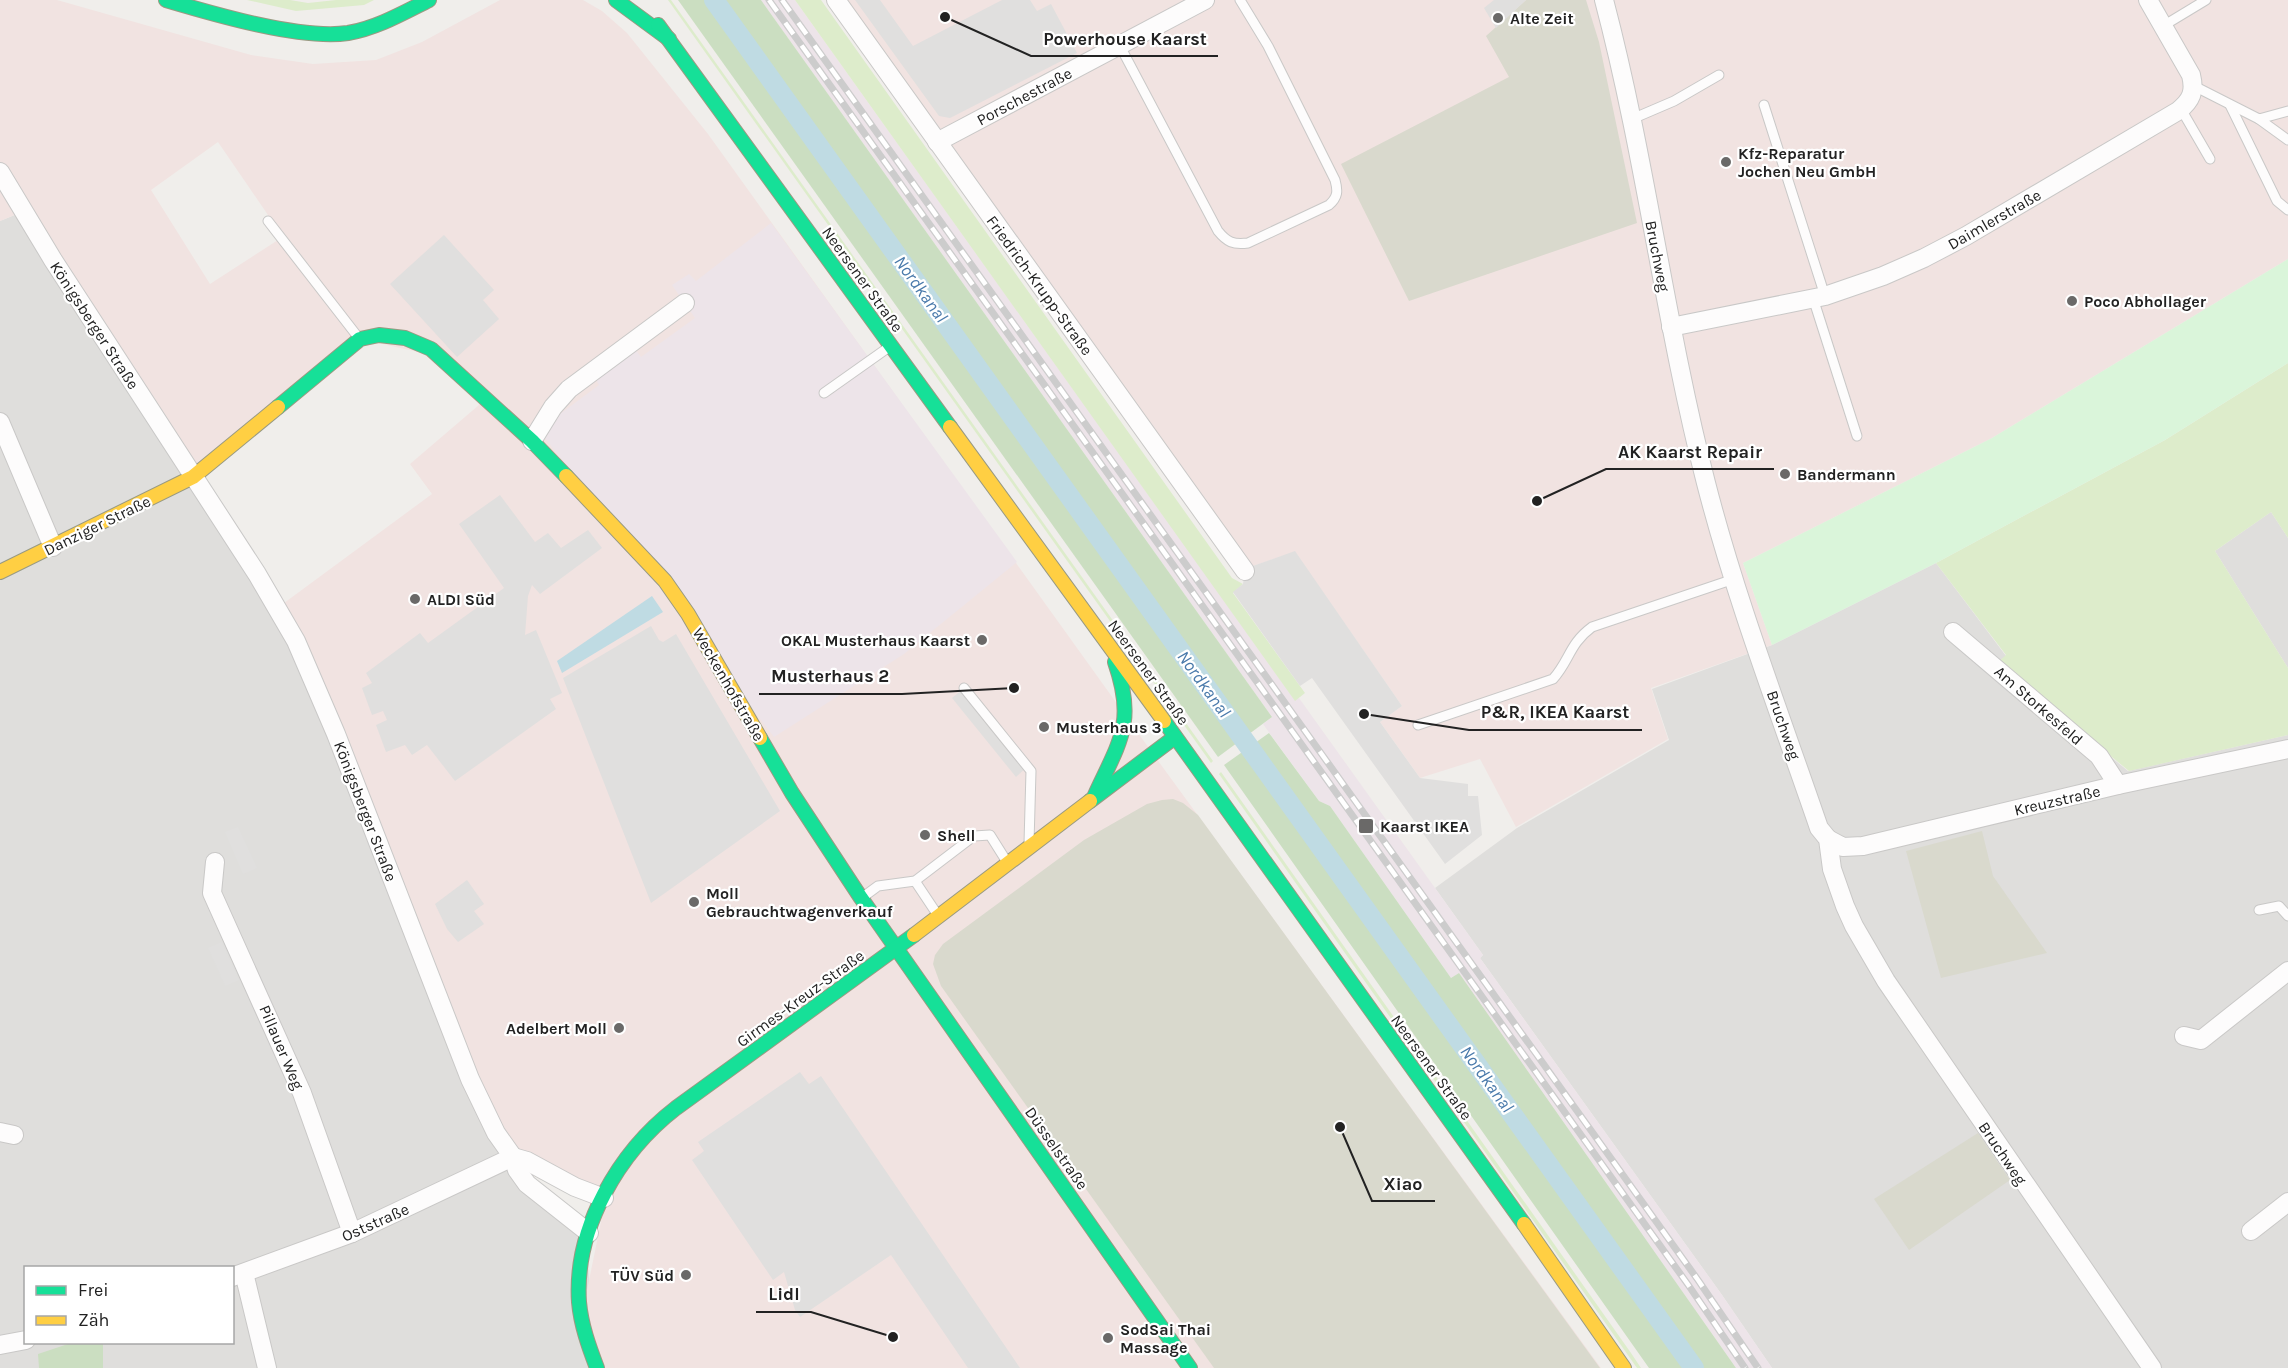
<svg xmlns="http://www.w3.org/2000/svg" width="2288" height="1368" font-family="Karla,sans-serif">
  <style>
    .residential { fill: #dfdedc; fill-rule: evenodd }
    .commercial { fill: #f1e3e1 }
    .industrial { fill: #ede4e9 }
    .construction { fill: #d9d9cd }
    .grass { fill: #ddeccb }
    .forest { fill: #cbdec1 }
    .park { fill: #daf5da }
    .parking { fill: #e0dfde }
    .water { fill: #bfdbe3 }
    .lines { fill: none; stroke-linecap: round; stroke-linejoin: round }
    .canal { stroke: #bfdbe3; stroke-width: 20 }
    .lane-casing { stroke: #c9c8c7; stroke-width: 11 }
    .street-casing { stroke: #c9c8c7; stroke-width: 20 }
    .fast-casing { stroke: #999a82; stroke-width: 16 }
    .slow-casing { stroke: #999a82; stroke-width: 16 }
    .lane { stroke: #fdfcfc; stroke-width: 9 }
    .street { stroke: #fdfcfc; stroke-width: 18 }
    .fast { stroke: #16e098; stroke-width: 14 }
    .slow { stroke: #ffcf43; stroke-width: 14 }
    .rail-casing { stroke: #ccc; stroke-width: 7 }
    .rail { stroke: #fff; stroke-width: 4.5; stroke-dasharray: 14; stroke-linecap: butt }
    .poi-dot { fill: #6a6968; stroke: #fff; stroke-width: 2 }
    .labels { text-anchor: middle; stroke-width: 4.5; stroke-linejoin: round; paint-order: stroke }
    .poi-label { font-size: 16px; font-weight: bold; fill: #222; stroke: #fff; text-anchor: start }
    .street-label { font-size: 16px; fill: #222; stroke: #fff }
    .water-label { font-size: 18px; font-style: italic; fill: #4a7aab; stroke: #fff }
    .leader { fill: none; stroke: #222; stroke-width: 2 }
    .callout-dot { fill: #222; stroke: #fff; stroke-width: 2 }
    .callout-label { font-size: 18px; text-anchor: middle; font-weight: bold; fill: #222; stroke: #fff; stroke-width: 4.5; stroke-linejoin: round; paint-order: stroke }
  </style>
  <rect width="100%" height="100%" fill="#f0eeeb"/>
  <g class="residential">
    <path d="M 22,212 L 294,642 L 508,1155 L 586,1234 L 595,1368 L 0,1368 L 0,221 ZM 26,1268 L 232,1268 L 232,1342 L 26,1342 Z"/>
    <path d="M 2271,512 L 2288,538 L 2288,668 L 2215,551 Z"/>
    <path d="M 1936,563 L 2006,656 L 1997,663 L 2128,771 L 2288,735 L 2288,1368 L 1772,1368 L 1722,1295 L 1480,958 L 1483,955 L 1435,888 L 1517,828 L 1669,740 L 1652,689 L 1772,645 Z"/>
  </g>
  <g class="commercial">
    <path d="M 0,0 L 57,0 L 251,55 L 313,64 L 376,60 L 422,42 L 500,0 L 583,0 L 602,11 L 627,33 L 708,134 L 1156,758 L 1601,1368 L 600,1368 L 583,1310 L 606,1197 L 527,1158 L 498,1132 L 280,606 L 432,494 L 410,464 L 486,399 L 441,357 L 360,339 L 283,237 L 218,142 L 151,190 L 210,284 L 278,240 L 357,341 L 193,477 L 22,212 L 0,221 Z"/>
    <path d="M 843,0 L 2288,0 L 2288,259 L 1992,438 L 1743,563 L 1772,645 L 1651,688 L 1668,739 L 1516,827 L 1480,759 L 1420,778 L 1380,722 L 1402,706 L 1295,552 L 1250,567 Z"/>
  </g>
  <g class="industrial">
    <path d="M 761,0 L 795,0 L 1295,700 L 1299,698 L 1483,955 L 1480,958 L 1722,1295 L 1772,1368 L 1736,1368 L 1459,973 L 1451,978 L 1330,806 L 1319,801 L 1263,724 L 1272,717 Z"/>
    <path d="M 771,223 L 1017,562 L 904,654 L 774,737 L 545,438 L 552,420 L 599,385 L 595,378 L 635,349 L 641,357 L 695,318 L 672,285 L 689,274 L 696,281 Z"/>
  </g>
  <g class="construction">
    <path d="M 1526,0 L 1586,0 L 1599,42 L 1637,223 L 1409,301 L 1341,164 L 1509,77 L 1486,36 Z"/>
    <path d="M 1173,799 L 1183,803 L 1198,815 L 1600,1368 L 1214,1368 L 973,1031 L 941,986 L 933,964 L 935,955 L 943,944 L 1084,840 L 1147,804 L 1162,800 Z"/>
    <path d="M 1982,831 L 1993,876 L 2047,953 L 1941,978 L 1906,851 Z"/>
    <path d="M 1978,1133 L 2010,1180 L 1909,1250 L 1874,1199 Z"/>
  </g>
  <g class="grass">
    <path d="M 247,0 L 290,0 L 308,3 L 336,0 L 374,0 L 364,5 L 296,11 Z"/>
    <path d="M 668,0 L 671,0 L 1213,761 L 1211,763 Z"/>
    <path d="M 795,0 L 821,0 L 1232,578 L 1243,584 L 1233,593 L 1305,693 L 1295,701 Z"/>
    <path d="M 2288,363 L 2288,538 L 2271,512 L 2215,551 L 2288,668 L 2288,735 L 2129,771 L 1997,663 L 2006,655 L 1936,563 L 2165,440 Z"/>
    <path d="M 1221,772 L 1631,1353 L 1641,1368 L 1637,1368 L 1219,774 Z"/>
  </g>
  <g class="forest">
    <path d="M 678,0 L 761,0 L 1272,717 L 1218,757 Z"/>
    <path d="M 1269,733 L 1319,801 L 1330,806 L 1451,978 L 1459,973 L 1736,1368 L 1649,1368 L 1224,765 Z"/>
    <path d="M 74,1342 L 103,1343 L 103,1368 L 39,1368 L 38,1354 Z"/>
  </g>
  <path class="park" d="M 2288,259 L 2288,363 L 2165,440 L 1936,563 L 1772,645 L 1743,563 L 1992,438 Z"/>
  <g class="parking">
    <path d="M 855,0 L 880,0 L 913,46 L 1002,0 L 1030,0 L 1037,11 L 1051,4 L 1077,53 L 954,116 L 950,118 L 939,116 Z"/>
    <path d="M 1494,0 L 1526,0 L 1496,28 L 1484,8 Z"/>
    <path d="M 444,235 L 494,290 L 483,300 L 499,319 L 457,357 L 390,284 Z"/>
    <path d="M 500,495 L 535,542 L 548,533 L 561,548 L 588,530 L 602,548 L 540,594 L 532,585 L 528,596 L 525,635 L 536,630 L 562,693 L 550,699 L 556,709 L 455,781 L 427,745 L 412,755 L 405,745 L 386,752 L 376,725 L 387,720 L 383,711 L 372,715 L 362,688 L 372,683 L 366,673 L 420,633 L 428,643 L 504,588 L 459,524 Z"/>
    <path d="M 1295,551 L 1402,706 L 1380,722 L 1420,778 L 1468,784 L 1468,796 L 1478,796 L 1482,835 L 1445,864 L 1312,678 L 1300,686 L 1233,592 L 1243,584 L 1245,571 L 1250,567 Z"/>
    <path d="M 651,626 L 659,640 L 663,642 L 676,634 L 780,811 L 651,903 L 563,678 Z"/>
    <path d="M 964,688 L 1028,766 L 1016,777 L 952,698 Z"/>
    <path d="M 238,827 L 257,868 L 243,874 L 225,832 Z"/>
    <path d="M 467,880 L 484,904 L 474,911 L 484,924 L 458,942 L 447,929 L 435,904 Z"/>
    <path d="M 222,942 L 239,980 L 225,986 L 208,948 Z"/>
    <path d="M 800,1072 L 809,1084 L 821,1076 L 1020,1368 L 968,1368 L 891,1255 L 800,1317 L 795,1310 L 784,1272 L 773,1280 L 692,1160 L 704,1151 L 698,1142 Z"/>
  </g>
  <path class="water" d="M 652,596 L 663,612 L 562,673 L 557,661 Z"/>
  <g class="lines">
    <path class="canal" d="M 714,0 L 1694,1368"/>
    <g class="lane-casing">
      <g id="lane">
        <path d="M 2163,26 L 2206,0"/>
        <path d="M 1120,46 L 1218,231 C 1227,242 1233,245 1248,243 L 1329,205 C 1338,197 1338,191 1335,180 L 1268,46 L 1240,0"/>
        <path d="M 2194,86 L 2259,119 L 2288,111"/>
        <path d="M 1764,105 L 1825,296"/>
        <path d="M 2230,105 L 2277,201 L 2288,210"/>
        <path d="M 2181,109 L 2210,159"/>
        <path d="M 1632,119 L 1674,101 L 1719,75"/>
        <path d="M 2259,119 L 2288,140"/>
        <path d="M 268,221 L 358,337"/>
        <path d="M 1813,298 L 1857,436"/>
        <path d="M 824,393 L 889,347"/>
        <path d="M 964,688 L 1031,771 L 1029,843"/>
        <path d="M 1418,725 L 1553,679 C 1570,660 1569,644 1592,627 L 1734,579"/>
        <path d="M 915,881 L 937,914"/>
        <path d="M 863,897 L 878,886 L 915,881 L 974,836 L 990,835 L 1007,862"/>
        <path d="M 2259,910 L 2279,906 L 2288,916"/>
      </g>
    </g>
    <g class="street-casing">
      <g id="street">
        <path d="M 836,0 L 1245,571"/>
        <path d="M 1604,0 C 1646,159 1665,324 1706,483 C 1736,600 1780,714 1819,828 L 1828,839 L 1832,869 L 1845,906 L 1854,926 L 1886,981 L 2152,1368"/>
        <path d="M 937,142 L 1205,0"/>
        <path d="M 0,172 L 53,260 L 257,574 L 296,641 L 336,734 L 470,1079 L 496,1133 L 513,1157 L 517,1170 L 527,1184 L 589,1233"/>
        <path d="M 1671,327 L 1825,296 L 1883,276 L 1924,258 L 1966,236 L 2178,111 C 2192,100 2195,91 2191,75 L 2148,0"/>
        <path d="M 0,422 L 53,547"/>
        <path d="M 532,441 L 553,407 L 569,389 L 685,303"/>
        <path d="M 1953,632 L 2099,756 L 2118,785"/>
        <path d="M 1828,839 L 1843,847 L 1863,846 L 2118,785 L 2288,749"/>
        <path d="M 215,862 L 212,893 L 302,1093 L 352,1233"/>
        <path d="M 2184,1036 L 2201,1040 L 2288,971"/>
        <path d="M 0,1132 L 14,1135"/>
        <path d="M 513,1157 L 527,1161 L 575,1187 L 604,1198"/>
        <path d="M 2251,1231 L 2288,1202"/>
        <path d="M 244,1273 L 267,1368"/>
        <path d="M 232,1277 L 352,1233 L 513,1157"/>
        <path d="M 0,1345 L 26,1340"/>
      </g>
    </g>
    <g class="fast-casing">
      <g id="fast">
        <path d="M 166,0 C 213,14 301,40 348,33 C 377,28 403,13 429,0"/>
        <path d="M 616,0 L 669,39"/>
        <path d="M 658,25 L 950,427"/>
        <path d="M 278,407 L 360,339 L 379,335 L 405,338 L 431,349 L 532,441 L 566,476"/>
        <path d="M 1164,721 L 1524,1224"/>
        <path d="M 760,738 L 792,793 L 861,898 L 1190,1368"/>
        <path d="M 1095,795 C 1120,741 1136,722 1115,662"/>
        <path d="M 1090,801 L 1175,737"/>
        <path d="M 597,1368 C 589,1347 581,1325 579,1302 C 574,1228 619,1152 676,1108 L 914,935"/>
      </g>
    </g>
    <g class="slow-casing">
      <g id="slow">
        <path d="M 950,427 L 1164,721"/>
        <path d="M 566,476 L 665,581 L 688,614 L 760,738"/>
        <path d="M 0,572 L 193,477 L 278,407"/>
        <path d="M 914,935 L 1090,801"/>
        <path d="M 1524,1224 L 1624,1368"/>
      </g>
    </g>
    <use href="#lane" class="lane"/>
    <use href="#street" class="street"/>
    <use href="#fast" class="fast"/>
    <use href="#slow" class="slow"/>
    <g class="rail-casing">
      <g id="rail">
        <path d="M 769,0 L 1689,1286 L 1745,1368"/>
        <path d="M 782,0 L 1698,1280 L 1758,1368"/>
      </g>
    </g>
    <use href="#rail" class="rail"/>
  </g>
  <g class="poi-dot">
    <circle cx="1498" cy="18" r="6"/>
    <circle cx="1726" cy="162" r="6"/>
    <circle cx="2072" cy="301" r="6"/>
    <circle cx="1785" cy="474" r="6"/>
    <circle cx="415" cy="599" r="6"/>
    <circle cx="982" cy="640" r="6"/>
    <circle cx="1044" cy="727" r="6"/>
    <rect x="1358" y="818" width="16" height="16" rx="3"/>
    <circle cx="925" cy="835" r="6"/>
    <circle cx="694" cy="902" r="6"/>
    <circle cx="619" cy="1028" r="6"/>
    <circle cx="686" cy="1275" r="6"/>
    <circle cx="1108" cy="1338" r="6"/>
  </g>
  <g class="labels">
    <g class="poi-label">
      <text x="1510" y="24">Alte Zeit</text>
      <text x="1738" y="159">Kfz-Reparatur<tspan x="1738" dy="18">Jochen Neu GmbH</tspan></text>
      <text x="2084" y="307">Poco Abhollager</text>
      <text x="1797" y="480">Bandermann</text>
      <text x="427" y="605">ALDI Süd</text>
      <text x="970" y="646" text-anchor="end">OKAL Musterhaus Kaarst</text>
      <text x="1056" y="733">Musterhaus 3</text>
      <text x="1380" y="832">Kaarst IKEA</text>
      <text x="937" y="841">Shell</text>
      <text x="706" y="899">Moll<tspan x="706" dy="18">Gebrauchtwagenverkauf</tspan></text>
      <text x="607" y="1034" text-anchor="end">Adelbert Moll</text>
      <text x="674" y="1281" text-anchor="end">TÜV Süd</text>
      <text x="1120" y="1335">SodSai Thai<tspan x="1120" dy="18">Massage</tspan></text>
    </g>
    <g class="street-label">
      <text transform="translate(1024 96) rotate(-28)" y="6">Porschestraße</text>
      <text transform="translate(1994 219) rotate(-30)" y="6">Daimlerstraße</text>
      <text transform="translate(1658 256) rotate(79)" y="6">Bruchweg</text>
      <text transform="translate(863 279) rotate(54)" y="6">Neersener Straße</text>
      <text transform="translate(1040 285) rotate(54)" y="6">Friedrich-Krupp-Straße</text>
      <text transform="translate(95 325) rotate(57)" y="6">Königsberger Straße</text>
      <text transform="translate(97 525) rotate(-26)" y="6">Danziger Straße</text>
      <text transform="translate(1149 672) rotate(54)" y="6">Neersener Straße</text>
      <text transform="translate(729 684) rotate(60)" y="6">Weckenhofstraße</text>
      <text transform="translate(2039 705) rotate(41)" y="6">Am Storkesfeld</text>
      <text transform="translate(1784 725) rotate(71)" y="6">Bruchweg</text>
      <text transform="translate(2057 800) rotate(-13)" y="6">Kreuzstraße</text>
      <text transform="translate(366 811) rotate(69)" y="6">Königsberger Straße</text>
      <text transform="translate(800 998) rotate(-36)" y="6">Girmes-Kreuz-Straße</text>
      <text transform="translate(282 1047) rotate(67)" y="6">Pillauer Weg</text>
      <text transform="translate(1432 1067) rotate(54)" y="6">Neersener Straße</text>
      <text transform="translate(1057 1148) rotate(55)" y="6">Düsselstraße</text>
      <text transform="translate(2003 1153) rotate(56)" y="6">Bruchweg</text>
      <text transform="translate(375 1222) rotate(-24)" y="6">Oststraße</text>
    </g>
    <g class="water-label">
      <text transform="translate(921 289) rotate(54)" y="6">Nordkanal</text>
      <text transform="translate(1204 684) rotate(54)" y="6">Nordkanal</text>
      <text transform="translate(1487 1079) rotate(54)" y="6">Nordkanal</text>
    </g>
  </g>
  <path class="leader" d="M945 17L1031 56H1218M1537 501L1606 469H1774M1014 688L902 694H759M1364 714L1469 730H1642M1340 1127L1372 1201H1435M893 1337L811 1312H756"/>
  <g class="callout-dot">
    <circle cx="945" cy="17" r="6"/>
    <circle cx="1537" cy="501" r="6"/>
    <circle cx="1014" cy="688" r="6"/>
    <circle cx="1364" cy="714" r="6"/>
    <circle cx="1340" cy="1127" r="6"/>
    <circle cx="893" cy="1337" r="6"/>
  </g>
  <g class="callout-label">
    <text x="1125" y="45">Powerhouse Kaarst</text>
    <text x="1690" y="458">AK Kaarst Repair</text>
    <text x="830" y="682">Musterhaus 2</text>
    <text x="1555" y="718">P&amp;R, IKEA Kaarst</text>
    <text x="1403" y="1190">Xiao</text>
    <text x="784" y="1300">Lidl</text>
  </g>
  <rect x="24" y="1266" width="210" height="78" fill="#ffffff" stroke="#a7a7a7" stroke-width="1.5"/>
  <rect x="36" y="1286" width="30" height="9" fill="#16e098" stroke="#a7a7a7" stroke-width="1.5"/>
  <text x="78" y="1296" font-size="18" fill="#222222">Frei</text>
  <rect x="36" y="1316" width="30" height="9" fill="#ffcf43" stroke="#a7a7a7" stroke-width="1.5"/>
  <text x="78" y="1326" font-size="18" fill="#222222">Zäh</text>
</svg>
